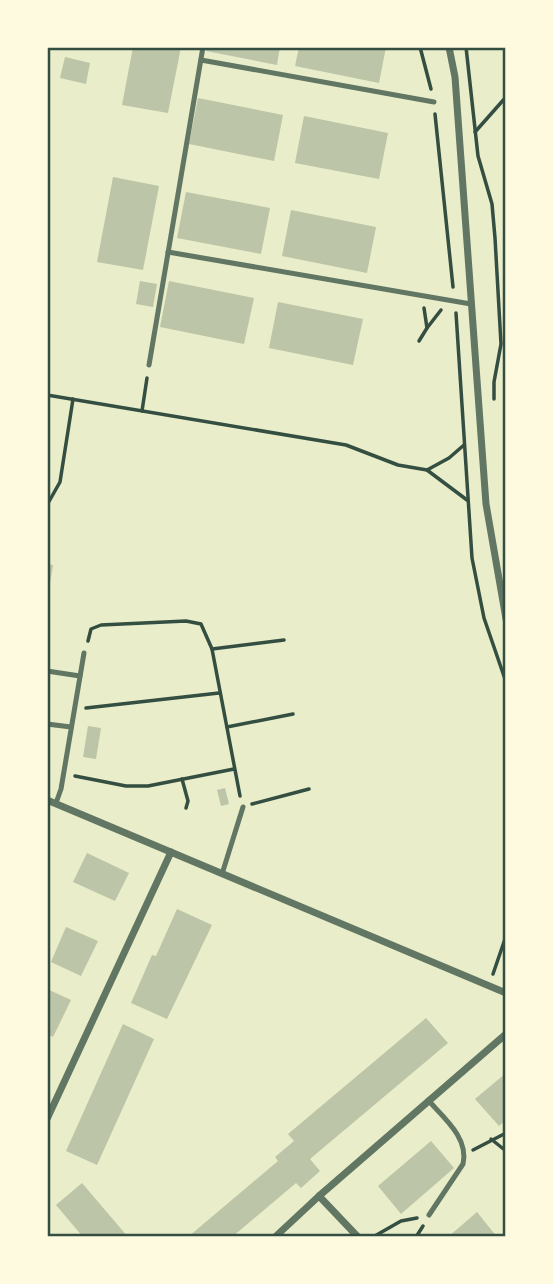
<svg xmlns="http://www.w3.org/2000/svg" width="553" height="1284" font-family="Quicksand,sans-serif">
  <style>
    .building { fill: #bcc5a7 }
    .lines { fill: none; stroke-linecap: round; stroke-linejoin: round }
    .path { stroke: #344e41; stroke-width: 3.5 }
    .service { stroke: #617663; stroke-width: 5 }
    .minor { stroke: #617663; stroke-width: 7 }
    .neatline { fill: none; stroke: #344e41; stroke-width: 2.5 }
  </style>
  <rect width="100%" height="100%" fill="#e9edc9"/>
  <g class="building">
    <path d="M 133,47 L 181,47 L 168,113 L 122,105 Z"/>
    <path d="M 207,47 L 280,47 L 277,65 L 206,51 Z"/>
    <path d="M 299,47 L 386,47 L 379,83 L 295,66 Z"/>
    <path d="M 65,57 L 90,63 L 86,84 L 60,78 Z"/>
    <path d="M 198,98 L 283,115 L 274,161 L 189,144 Z"/>
    <path d="M 304,116 L 388,133 L 379,179 L 295,163 Z"/>
    <path d="M 113,177 L 159,186 L 143,270 L 97,262 Z"/>
    <path d="M 186,192 L 270,208 L 261,254 L 177,238 Z"/>
    <path d="M 291,210 L 376,227 L 367,273 L 282,256 Z"/>
    <path d="M 140,281 L 157,284 L 153,307 L 136,304 Z"/>
    <path d="M 169,281 L 254,298 L 244,344 L 160,327 Z"/>
    <path d="M 278,302 L 363,319 L 353,365 L 269,348 Z"/>
    <path d="M 47,564 L 53,565 L 49,589 L 47,589 Z"/>
    <path d="M 88,726 L 101,728 L 96,759 L 83,757 Z"/>
    <path d="M 225,788 L 229,804 L 221,806 L 217,790 Z"/>
    <path d="M 87,853 L 129,873 L 115,901 L 73,882 Z"/>
    <path d="M 177,909 L 212,925 L 167,1019 L 131,1003 L 152,955 L 156,956 Z"/>
    <path d="M 66,927 L 98,941 L 81,976 L 51,962 Z"/>
    <path d="M 47,989 L 71,1000 L 53,1037 L 47,1034 Z"/>
    <path d="M 426,1018 L 448,1043 L 310,1159 L 320,1171 L 301,1188 L 296,1183 L 232,1237 L 188,1237 L 278,1161 L 275,1157 L 294,1141 L 288,1134 Z"/>
    <path d="M 123,1024 L 154,1039 L 97,1165 L 66,1151 Z"/>
    <path d="M 506,1073 L 506,1120 L 499,1126 L 475,1099 Z"/>
    <path d="M 431,1141 L 454,1168 L 401,1214 L 378,1186 Z"/>
    <path d="M 82,1183 L 128,1237 L 83,1237 L 56,1205 Z"/>
    <path d="M 477,1212 L 497,1237 L 448,1237 Z"/>
  </g>
  <g class="lines">
    <g class="path">
      <path d="M 420,47 L 431,89"/>
      <path d="M 466,47 L 478,156 L 492,204 L 495,238 L 501,344 L 494,382 L 494,399"/>
      <path d="M 435,114 L 453,287"/>
      <path d="M 475,132 L 506,97"/>
      <path d="M 456,313 L 472,558 L 484,618 L 506,682"/>
      <path d="M 427,328 L 441,310"/>
      <path d="M 419,341 L 427,328 L 424,308"/>
      <path d="M 47,395 L 346,445 L 398,465 L 427,470 L 467,500"/>
      <path d="M 142,411 L 147,378"/>
      <path d="M 427,470 L 449,458 L 464,445"/>
      <path d="M 47,505 L 60,482 L 73,399"/>
      <path d="M 88,641 L 91,629 L 101,625 L 186,621 L 201,624 L 212,649 L 240,796"/>
      <path d="M 212,649 L 284,640"/>
      <path d="M 86,708 L 219,693"/>
      <path d="M 227,727 L 293,714"/>
      <path d="M 75,776 L 126,786 L 148,786 L 234,769"/>
      <path d="M 182,779 L 188,801 L 186,808"/>
      <path d="M 252,804 L 309,789"/>
      <path d="M 493,974 L 506,936"/>
      <path d="M 491,1139 L 506,1151"/>
      <path d="M 473,1150 L 506,1133"/>
      <path d="M 47,1236 L 48,1237"/>
      <path d="M 373,1237 L 401,1221 L 417,1218"/>
      <path d="M 416,1237 L 423,1226"/>
    </g>
    <g class="service">
      <path d="M 201,60 L 434,102"/>
      <path d="M 168,252 L 471,304"/>
      <path d="M 149,365 L 203,47"/>
      <path d="M 47,671 L 80,676"/>
      <path d="M 47,724 L 71,727"/>
      <path d="M 56,803 L 61,789 L 84,653"/>
      <path d="M 222,874 L 243,807"/>
      <path d="M 428,1100 C 444,1118 469,1138 463,1164 L 429,1215"/>
    </g>
    <g class="minor">
      <path d="M 449,47 L 455,77 L 486,504 L 506,619"/>
      <path d="M 47,800 L 506,993"/>
      <path d="M 47,1119 L 171,852"/>
      <path d="M 319,1196 L 358,1237"/>
      <path d="M 275,1237 L 319,1196 L 506,1034"/>
    </g>
  </g>
  <rect width="553" height="1284" fill="none" stroke="#fefae0" stroke-width="98"/>
  <rect x="49" y="49" width="455" height="1186" class="neatline"/>
</svg>
